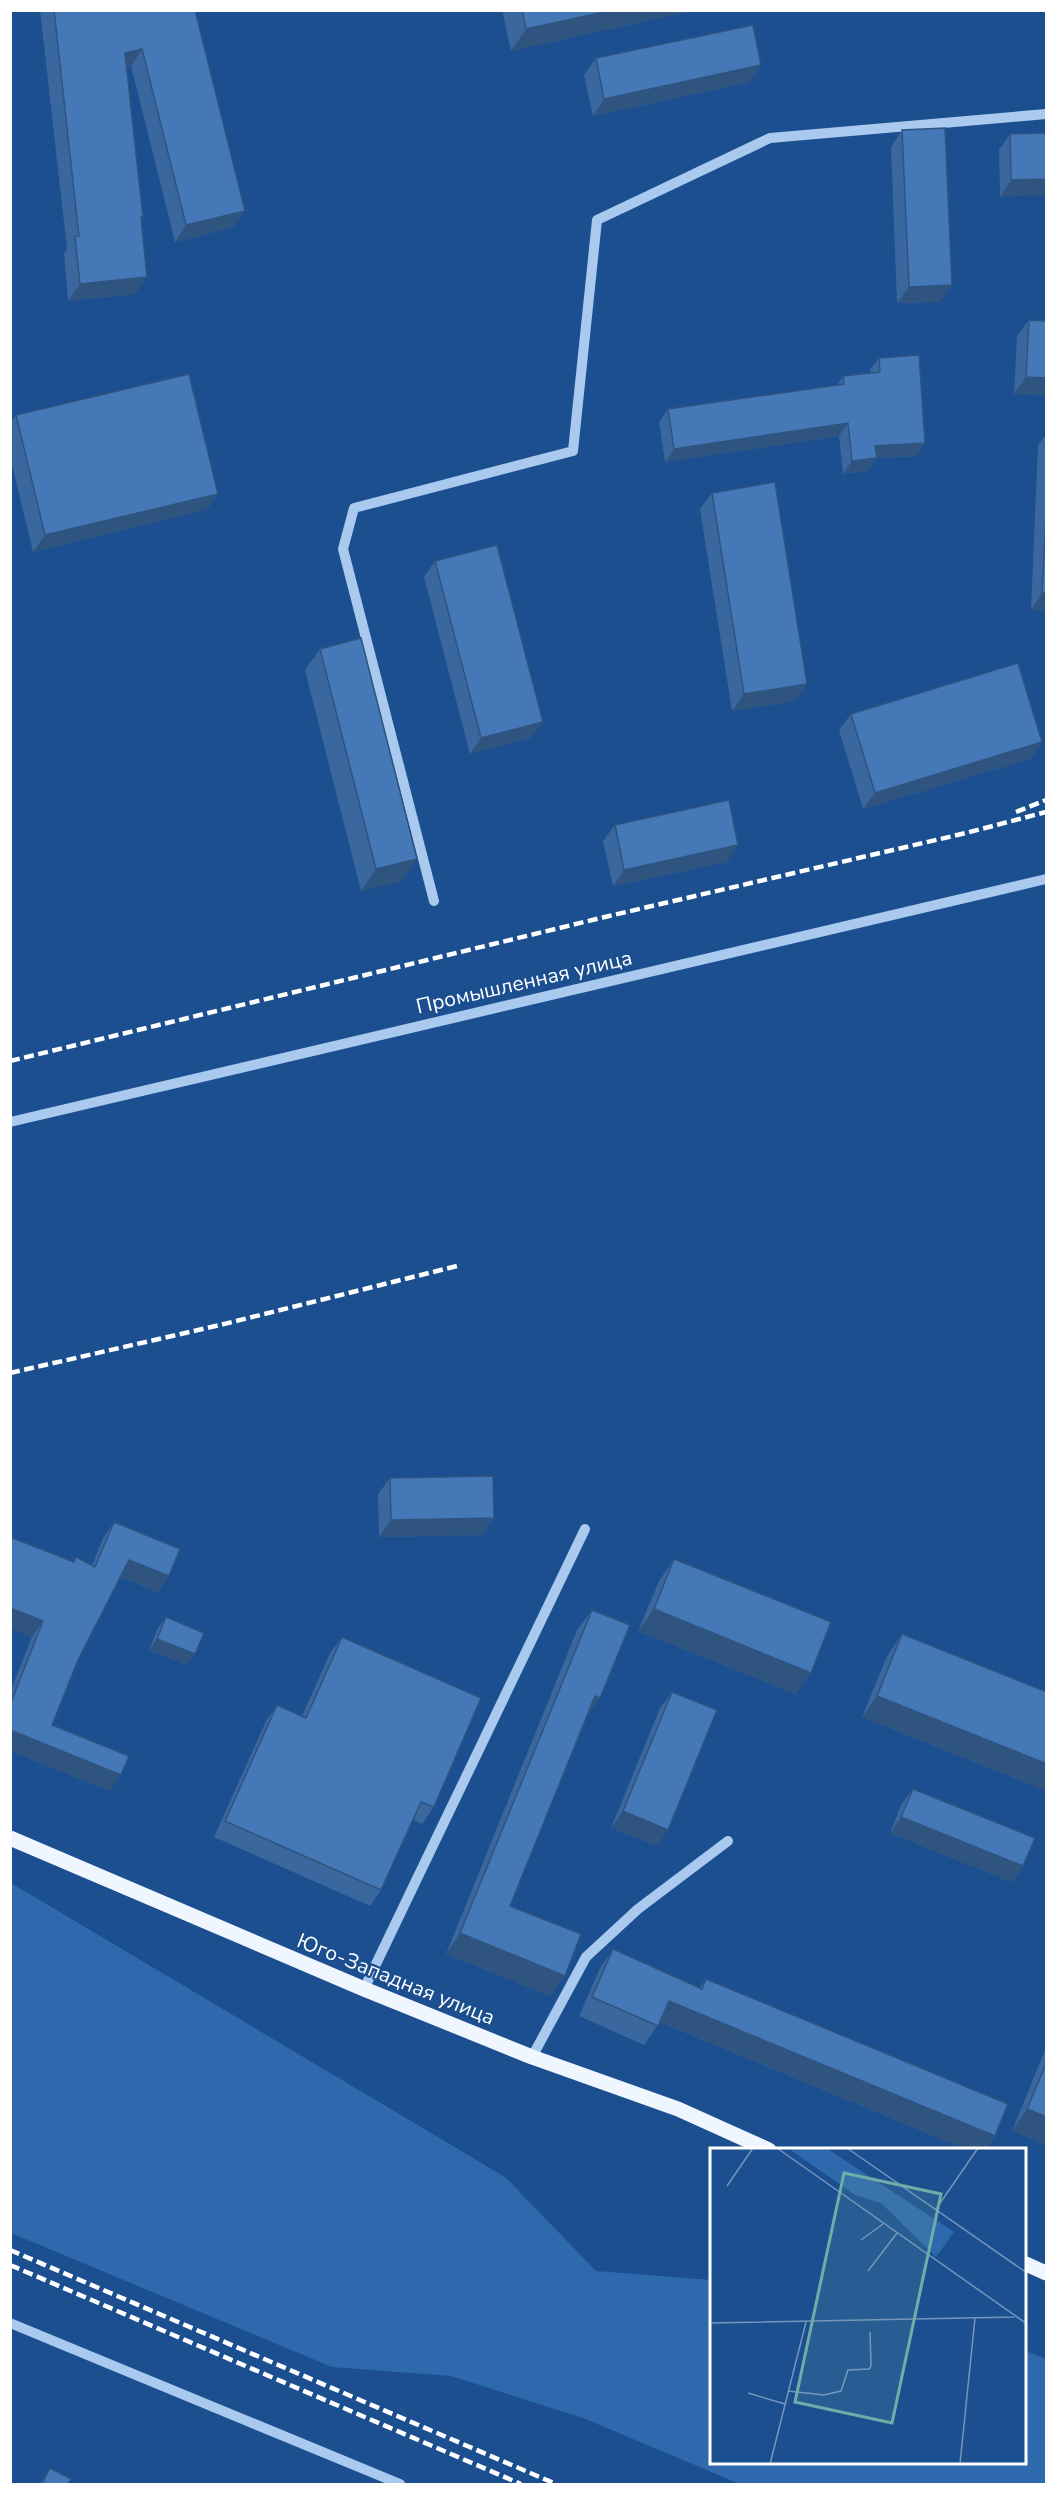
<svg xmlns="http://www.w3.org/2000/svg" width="1057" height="2495" font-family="'Nunito Sans',sans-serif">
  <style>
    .green { fill: #2e69ad }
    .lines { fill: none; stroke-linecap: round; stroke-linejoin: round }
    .minor { stroke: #a9c9ee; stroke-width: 10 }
    .major { stroke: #f0f6ff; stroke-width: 15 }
    .rail { stroke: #fff; stroke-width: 4.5; stroke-dasharray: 10 4.5; stroke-linecap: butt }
    .wall { fill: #3a679d }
    .shaded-wall { fill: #305480 }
    .building { fill: #4478b7; stroke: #305480; stroke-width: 1.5 }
    .labels { text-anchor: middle; stroke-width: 4.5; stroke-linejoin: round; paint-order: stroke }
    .street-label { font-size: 21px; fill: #fff; stroke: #1b4f8f }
    .inset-road { fill: none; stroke: #7695bc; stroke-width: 1.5 }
    .view { fill: #6fada8; fill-opacity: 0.15; stroke: #6fada8; stroke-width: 3 }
    .inset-edge { fill: none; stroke: #fff; stroke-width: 3 }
  </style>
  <rect width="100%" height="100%" fill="#1b4f8f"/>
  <path class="green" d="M 11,1883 L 505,2177 L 596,2271 L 712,2280 L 712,2464 L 1026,2464 L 1026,2351 L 1046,2359 L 1046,2484 L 740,2484 L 583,2418 L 451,2376 L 332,2367 L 11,2233 Z"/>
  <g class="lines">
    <g class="minor">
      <path d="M 434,901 L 343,549 L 354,508 L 573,451 L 597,220 L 770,138 L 1046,114"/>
      <path d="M 10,1122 L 1046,879"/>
      <path d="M 364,1989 L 585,1529"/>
      <path d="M 532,2057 L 586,1957 L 638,1909 L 728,1841"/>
      <path d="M 10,2323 L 400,2484"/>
    </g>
    <g class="major">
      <path d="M 10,1838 L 364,1989 L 532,2057 L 678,2109 L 769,2150"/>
      <path d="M 1026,2264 L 1046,2273"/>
    </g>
    <g class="rail">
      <path d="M 1016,812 L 1046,800"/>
      <path d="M 10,1061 L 609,916 L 966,833 L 1046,812"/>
      <path d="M 10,1373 L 220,1325 L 457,1266"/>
      <path d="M 10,2250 L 556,2484"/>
      <path d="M 10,2265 L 521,2484"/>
    </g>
  </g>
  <g class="wall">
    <path d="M 40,10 L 195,10 L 234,227 L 175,242 L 131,66 L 126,67 L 143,217 L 141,220 L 135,294 L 68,301 L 64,253 L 67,249 Z"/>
    <path d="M 502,10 L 696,10 L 511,51 Z"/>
    <path d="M 596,58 L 750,82 L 593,116 L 584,75 Z"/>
    <path d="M 902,130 L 940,302 L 897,303 L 891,147 Z"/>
    <path d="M 1047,133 L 1000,197 L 999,150 L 1010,134 Z"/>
    <path d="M 1029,320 L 1047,395 L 1014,394 L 1017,336 Z"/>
    <path d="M 879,358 L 925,443 L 916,456 L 877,458 L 868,471 L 843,474 L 839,436 L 665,462 L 659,422 L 668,409 L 837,385 L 843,376 L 871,373 L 870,370 Z"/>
    <path d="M 16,415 L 218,494 L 206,510 L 33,552 L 10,456 L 10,423 Z"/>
    <path d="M 1047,433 L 1047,610 L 1031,610 L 1038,445 Z"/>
    <path d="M 712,493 L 796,701 L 732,711 L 700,509 Z"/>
    <path d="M 435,561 L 531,738 L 470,754 L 424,577 Z"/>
    <path d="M 320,649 L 402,881 L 361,891 L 305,670 Z"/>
    <path d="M 851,714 L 1042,742 L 1030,759 L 863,809 L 839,730 Z"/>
    <path d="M 615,825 L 727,862 L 613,886 L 603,841 Z"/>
    <path d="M 390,1478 L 494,1518 L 482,1535 L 379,1537 L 378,1494 Z"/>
    <path d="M 114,1522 L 169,1576 L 158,1592 L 120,1577 L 78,1660 L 52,1725 L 110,1791 L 10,1751 L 10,1692 L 32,1637 L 10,1628 L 10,1537 L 73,1562 L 76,1557 L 92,1565 L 103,1538 Z"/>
    <path d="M 674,1559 L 796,1694 L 638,1631 L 659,1581 Z"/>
    <path d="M 592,1610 L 586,1719 L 510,1906 L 550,1996 L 446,1954 L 577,1630 Z"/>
    <path d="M 166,1617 L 195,1654 L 187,1665 L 149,1650 L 158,1628 Z"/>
    <path d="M 902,1634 L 1047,1692 L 1047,1791 L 862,1717 L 887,1656 Z"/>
    <path d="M 342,1637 L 434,1807 L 422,1824 L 413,1820 L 381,1890 L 370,1906 L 214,1837 L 266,1721 L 277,1705 L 302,1716 L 330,1653 Z"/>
    <path d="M 672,1692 L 657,1846 L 611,1828 L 660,1708 Z"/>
    <path d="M 913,1789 L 1023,1866 L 1012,1882 L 890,1833 L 901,1805 Z"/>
    <path d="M 613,1949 L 699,1988 L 706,1979 L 995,2136 L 985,2150 L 968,2150 L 660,2022 L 644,2045 L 579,2016 L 600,1968 Z"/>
    <path d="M 1047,2045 L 1047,2145 L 1012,2131 Z"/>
    <path d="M 50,2468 L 68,2484 L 40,2484 Z"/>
  </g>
  <g class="shaded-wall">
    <path d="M 613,10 L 696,10 L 511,51 L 526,29 Z"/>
    <path d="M 142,49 L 131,66 L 113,69 L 125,53 Z"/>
    <path d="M 761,65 L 750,82 L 593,116 L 604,99 Z"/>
    <path d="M 1047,179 L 1047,195 L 1000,197 L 1011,180 Z"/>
    <path d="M 245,211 L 234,227 L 175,242 L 186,225 Z"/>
    <path d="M 147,277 L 135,294 L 68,301 L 80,284 Z"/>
    <path d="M 952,285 L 940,302 L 897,303 L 909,287 Z"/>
    <path d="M 1026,377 L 1047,378 L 1047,395 L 1014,394 Z"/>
    <path d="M 848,423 L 839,436 L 665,462 L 674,449 Z"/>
    <path d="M 925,443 L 916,456 L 877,458 L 868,471 L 843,474 L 852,461 L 875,446 Z"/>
    <path d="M 218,494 L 206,510 L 33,552 L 45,535 Z"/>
    <path d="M 1042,593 L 1047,593 L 1047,610 L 1031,610 Z"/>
    <path d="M 807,684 L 796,701 L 732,711 L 744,694 Z"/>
    <path d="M 543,722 L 531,738 L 470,754 L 481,738 Z"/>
    <path d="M 1042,742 L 1030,759 L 863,809 L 875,793 Z"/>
    <path d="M 738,845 L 727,862 L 613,886 L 624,870 Z"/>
    <path d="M 417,859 L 402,881 L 361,891 L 376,869 Z"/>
    <path d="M 494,1518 L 482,1535 L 379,1537 L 391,1520 Z"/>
    <path d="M 129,1560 L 169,1576 L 158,1592 L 118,1576 Z"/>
    <path d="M 10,1608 L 43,1621 L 32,1637 L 10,1628 Z"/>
    <path d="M 654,1609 L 811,1673 L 796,1694 L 638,1631 Z"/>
    <path d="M 157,1639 L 195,1654 L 187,1665 L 149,1650 Z"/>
    <path d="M 595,1696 L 600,1698 L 586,1719 Z"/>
    <path d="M 877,1696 L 1047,1764 L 1047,1791 L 862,1717 Z"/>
    <path d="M 10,1730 L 121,1775 L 110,1791 L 10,1751 Z"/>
    <path d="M 623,1811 L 668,1830 L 657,1846 L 611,1828 Z"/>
    <path d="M 901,1817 L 1023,1866 L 1012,1882 L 890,1833 Z"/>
    <path d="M 460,1933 L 565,1976 L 550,1996 L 446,1954 Z"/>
    <path d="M 669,2001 L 995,2136 L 985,2150 L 968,2150 L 656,2020 Z"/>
    <path d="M 1027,2109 L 1047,2117 L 1047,2145 L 1012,2131 Z"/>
  </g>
  <g class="building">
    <path d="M 54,10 L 195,10 L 245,211 L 186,225 L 142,49 L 125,53 L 143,217 L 141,217 L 147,277 L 80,284 L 75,237 L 79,236 Z"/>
    <path d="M 522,10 L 613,10 L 526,29 Z"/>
    <path d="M 753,25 L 761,65 L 604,99 L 596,58 Z"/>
    <path d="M 945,128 L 952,285 L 909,287 L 902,130 Z"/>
    <path d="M 1047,133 L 1047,179 L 1011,180 L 1010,134 Z"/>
    <path d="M 1029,320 L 1047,321 L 1047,378 L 1026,377 Z"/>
    <path d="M 919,355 L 925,443 L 875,446 L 877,458 L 852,461 L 848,423 L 674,449 L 668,409 L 844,384 L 843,376 L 880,372 L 879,358 Z"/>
    <path d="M 189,374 L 218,494 L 45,535 L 16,415 Z"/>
    <path d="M 775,482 L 807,684 L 744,694 L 712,493 Z"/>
    <path d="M 1047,499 L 1047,593 L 1042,593 Z"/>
    <path d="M 497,545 L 543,722 L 481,738 L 435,561 Z"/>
    <path d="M 361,638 L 417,859 L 376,869 L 320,649 Z"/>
    <path d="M 1018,663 L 1042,742 L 875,793 L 851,714 Z"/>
    <path d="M 729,800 L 738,845 L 624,870 L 615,825 Z"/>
    <path d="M 493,1476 L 494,1518 L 391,1520 L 390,1478 Z"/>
    <path d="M 114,1522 L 180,1549 L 169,1576 L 129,1560 L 78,1660 L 52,1725 L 129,1756 L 121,1775 L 10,1730 L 10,1705 L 43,1621 L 10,1608 L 10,1537 L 74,1562 L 76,1557 L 95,1567 Z"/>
    <path d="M 674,1559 L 831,1622 L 811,1673 L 654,1609 Z"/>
    <path d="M 592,1610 L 630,1625 L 600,1698 L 595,1696 L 510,1906 L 581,1934 L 565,1976 L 460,1933 Z"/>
    <path d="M 166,1617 L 204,1633 L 195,1654 L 157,1639 Z"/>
    <path d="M 902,1634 L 1047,1692 L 1047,1764 L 877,1696 Z"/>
    <path d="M 342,1637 L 481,1698 L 434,1807 L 421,1802 L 381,1890 L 225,1821 L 277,1705 L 306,1718 Z"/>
    <path d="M 672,1692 L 717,1710 L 668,1830 L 623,1811 Z"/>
    <path d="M 913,1789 L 1035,1838 L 1023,1866 L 901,1817 Z"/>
    <path d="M 613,1949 L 702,1989 L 706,1979 L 1008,2104 L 995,2136 L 669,2001 L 658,2026 L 592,1997 Z"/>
    <path d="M 1047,2061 L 1047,2117 L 1027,2109 Z"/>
    <path d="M 50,2468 L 71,2479 L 68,2484 L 42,2484 Z"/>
  </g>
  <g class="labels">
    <g class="street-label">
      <text transform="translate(524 982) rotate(-13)" y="7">Промышленная улица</text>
      <text transform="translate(396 1979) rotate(22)" y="7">Юго-Западная улица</text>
    </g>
  </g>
  <g transform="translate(710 2148)">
    <rect width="316" height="316" fill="#1b4f8f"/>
    <path d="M 78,0 L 116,0 L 244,84 L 226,109 L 171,55 L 145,47 Z" fill="#2e69ad"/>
    <path class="inset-road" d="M 67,0 L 317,176M 137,0 L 317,125M 17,38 L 43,0M 226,61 L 268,0M 151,92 L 173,76M 158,123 L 187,85M 0,175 L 305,169M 78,243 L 114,247 L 131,243 L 138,222 L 159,221 L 161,218 L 160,184M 38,245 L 75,256M 60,316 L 96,174M 250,316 L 265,170"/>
    <path class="view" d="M 134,25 L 231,46 L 182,275 L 85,254 Z"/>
    <rect width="316" height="316" class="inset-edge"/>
  </g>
  <rect width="1057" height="2495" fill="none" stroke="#ffffff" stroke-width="24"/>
</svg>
